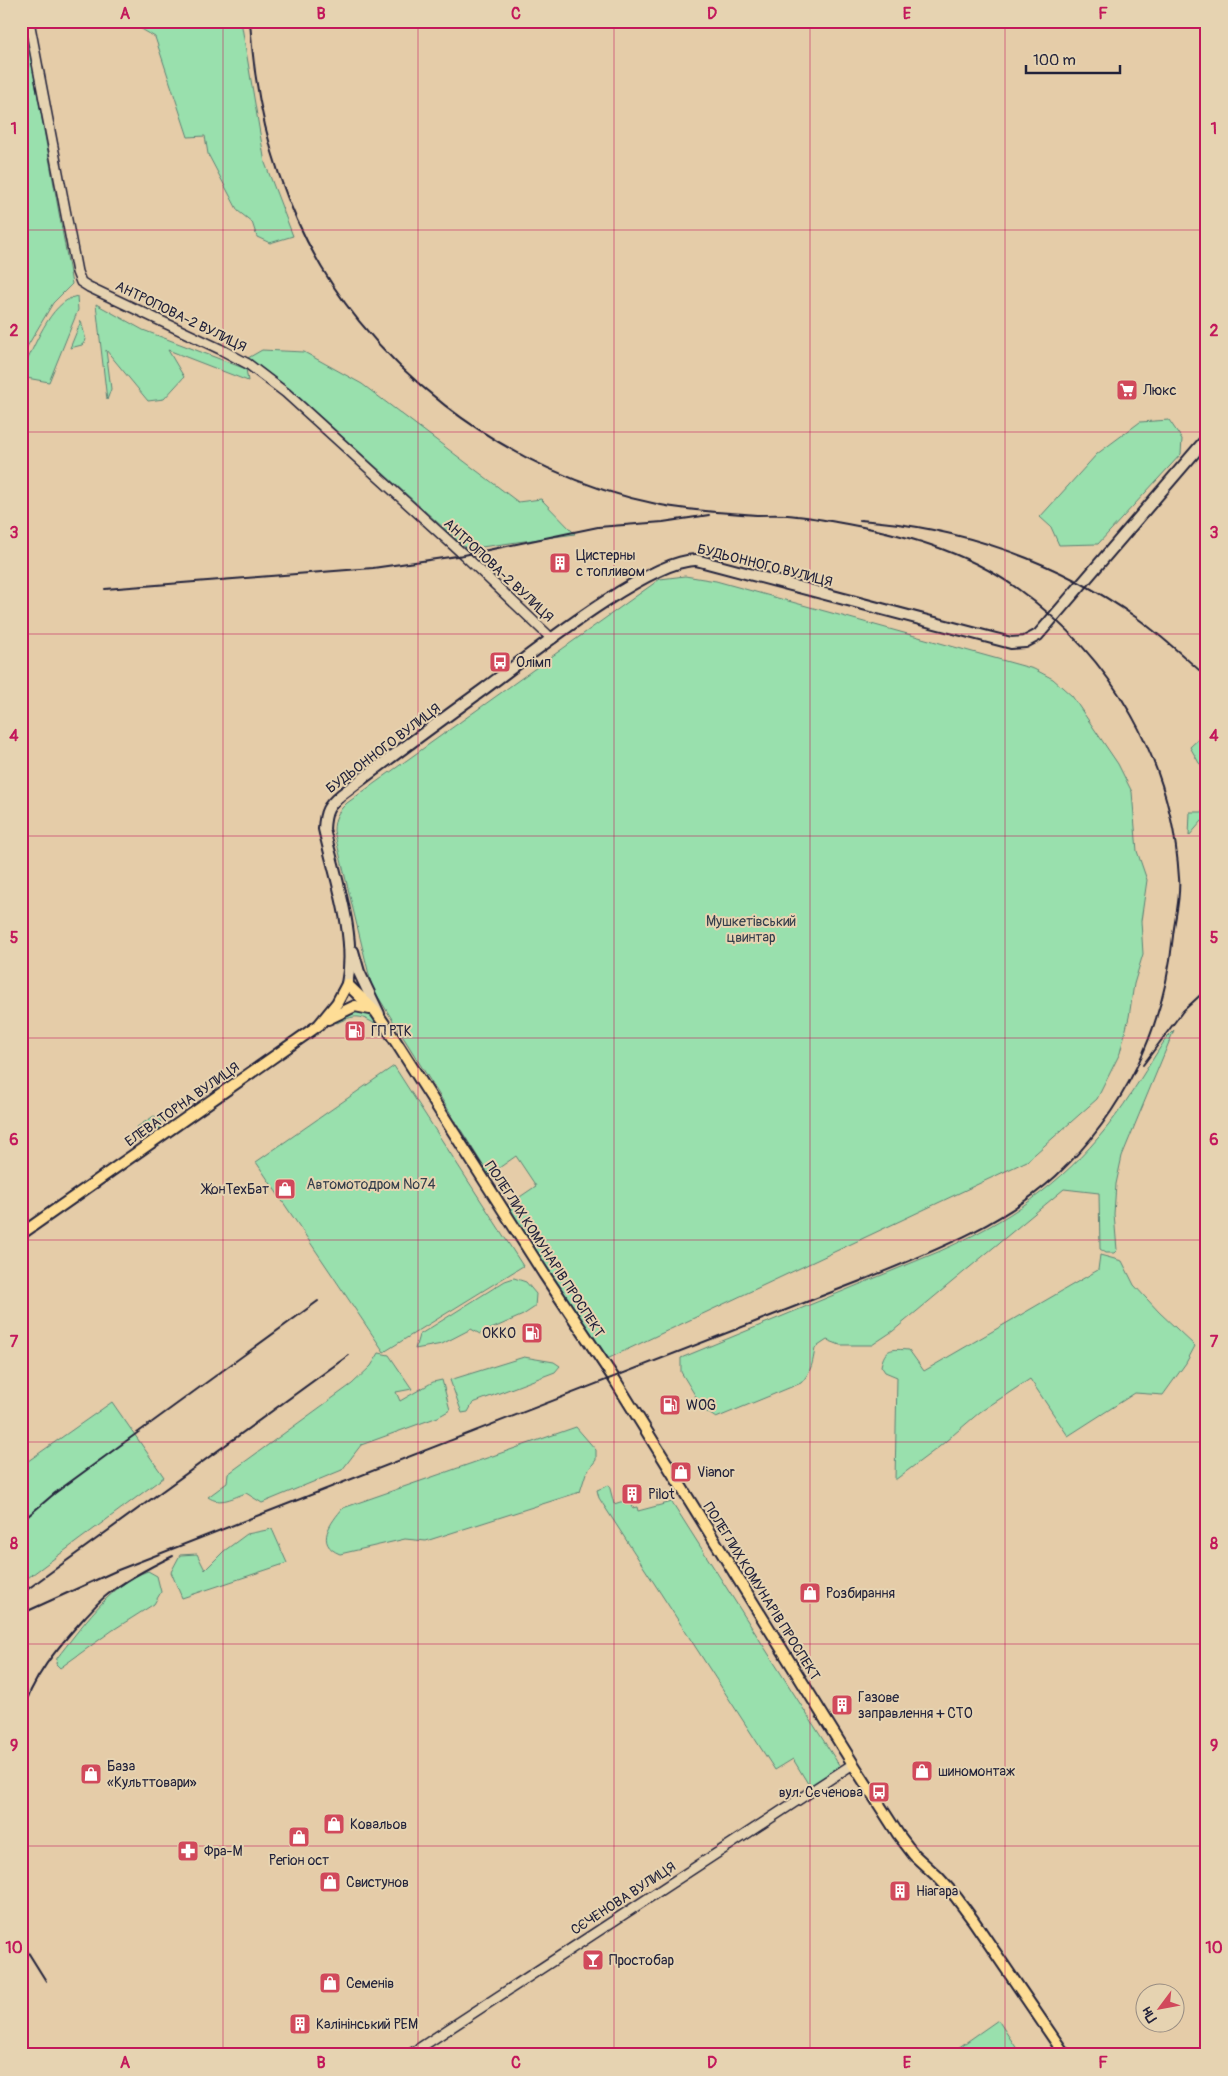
<svg xmlns="http://www.w3.org/2000/svg" width="1228" height="2076" font-family="Pangolin,sans-serif">
  <style>
    .green { fill: #99e0ad; stroke: #5e8174 }
    .lines { fill: none; stroke-linecap: round; stroke-linejoin: round }
    .tertiary-casing { stroke: #22223b; stroke-width: 12 }
    .secondary-casing { stroke: #22223b; stroke-width: 14 }
    .primary-casing { stroke: #22223b; stroke-width: 14 }
    .tertiary { stroke: #e6d3b1; stroke-width: 9 }
    .secondary { stroke: #e6d3b1; stroke-width: 10 }
    .primary { stroke: #fedd96; stroke-width: 10 }
    .rail { stroke: #22223b; stroke-width: 2 }
    .grid { fill: none; stroke: #c2185b; stroke-width: 1; stroke-opacity: 0.55 }
    .labels { text-anchor: middle; stroke-width: 4; stroke-linejoin: round; paint-order: stroke }
    .street-label { font-size: 14px; fill: #22223b; stroke: #e6d3b1 }
    .poi-label { font-size: 14px; fill: #22223b; stroke: #e6d3b1; text-anchor: start }
    .park-label { font-size: 14px; fill: #343e4c; stroke: #e6d3b1 }
    .neatline { fill: none; stroke: #c2185b; stroke-width: 2 }
    .grid-label { font-size: 16px; text-anchor: middle; font-weight: bold; fill: #c2185b }
  </style>
  <rect width="100%" height="100%" fill="#e5cca8"/>
  <filter id="ink" filterUnits="userSpaceOnUse"><feTurbulence type="fractalNoise" baseFrequency=".02" numOctaves="2"/><feDisplacementMap in="SourceGraphic" scale="10" xChannelSelector="R" yChannelSelector="G"/><feConvolveMatrix kernelMatrix="1 2 1 2 8 2 1 2 1" color-interpolation-filters="sRGB"/></filter>
  <g filter="url(#ink)">
    <g class="green">
      <path d="M 21,21 L 24,21 L 72,284 L 53,303 L 21,357 Z"/>
      <path d="M 128,21 L 241,21 L 265,163 L 293,236 L 270,243 L 257,237 L 252,222 L 238,211 L 208,154 L 205,136 L 188,137 L 155,37 Z"/>
      <path d="M 77,296 L 78,310 L 49,382 L 21,377 L 21,373 C 34,349 49,302 77,296 Z"/>
      <path d="M 96,304 L 143,330 L 246,369 L 248,381 L 168,350 L 184,377 L 164,399 L 148,401 L 106,350 L 111,389 L 107,400 Z"/>
      <path d="M 81,321 L 86,340 L 82,345 L 70,348 Z"/>
      <path d="M 262,350 L 304,352 L 362,384 L 518,502 L 541,499 L 575,534 L 467,549 L 290,389 L 248,358 Z"/>
      <path d="M 1169,420 L 1182,439 L 1181,454 L 1098,544 L 1059,545 L 1051,527 L 1040,517 L 1097,454 L 1140,422 Z"/>
      <path d="M 685,576 L 716,581 L 1034,669 L 1053,679 L 1072,696 L 1118,764 L 1132,792 L 1137,851 L 1147,880 L 1141,921 L 1143,954 L 1134,984 L 1129,1017 L 1120,1053 L 1097,1099 L 1027,1161 L 605,1360 L 508,1205 L 536,1186 L 516,1156 L 489,1175 L 372,987 L 334,831 C 334,819 338,811 347,803 L 660,579 Z"/>
      <path d="M 1207,731 L 1207,770 L 1199,763 L 1190,747 Z"/>
      <path d="M 1207,809 L 1207,821 L 1202,821 L 1189,836 L 1190,812 L 1203,812 Z"/>
      <path d="M 364,1009 L 372,1015 L 383,1028 C 362,1017 359,1012 337,1023 L 334,1021 L 347,1013 Z"/>
      <path d="M 1174,1030 L 1122,1156 L 1116,1184 L 1114,1214 L 1117,1250 L 1114,1253 L 1106,1253 L 1100,1249 L 1099,1193 L 1064,1189 L 893,1331 L 872,1345 L 840,1345 L 827,1340 L 815,1348 C 813,1363 811,1372 801,1383 L 716,1418 L 704,1410 L 681,1372 L 681,1358 L 938,1252 C 1008,1221 1060,1186 1108,1126 C 1130,1098 1148,1066 1167,1037 Z"/>
      <path d="M 394,1066 L 523,1266 L 384,1352 L 256,1162 Z"/>
      <path d="M 154,1116 L 160,1119 L 162,1128 L 145,1139 C 138,1139 135,1134 137,1127 Z"/>
      <path d="M 1100,1255 L 1122,1261 L 1134,1285 L 1159,1312 L 1195,1346 L 1186,1363 L 1163,1395 L 1135,1393 L 1068,1436 L 1030,1379 L 980,1412 L 939,1447 L 895,1480 L 897,1377 L 885,1372 L 881,1366 C 885,1347 892,1349 909,1350 L 924,1371 L 1098,1270 Z"/>
      <path d="M 514,1278 L 526,1282 L 536,1294 L 535,1307 L 523,1315 L 480,1334 L 471,1329 L 442,1344 L 415,1349 L 419,1335 L 505,1281 Z"/>
      <path d="M 379,1353 L 389,1355 L 412,1389 L 396,1392 L 400,1401 L 433,1382 L 442,1380 L 450,1410 L 438,1417 L 361,1445 L 342,1470 L 262,1503 L 246,1493 C 234,1497 220,1506 208,1497 L 227,1483 L 228,1474 L 352,1384 L 371,1366 Z"/>
      <path d="M 524,1357 L 554,1362 L 560,1366 L 555,1372 L 473,1403 L 468,1412 L 462,1413 L 450,1380 Z"/>
      <path d="M 112,1402 L 164,1477 L 21,1583 L 21,1466 Z"/>
      <path d="M 576,1427 L 596,1450 L 596,1460 L 586,1473 L 580,1492 L 426,1541 L 405,1539 L 340,1554 C 314,1544 331,1522 343,1508 Z"/>
      <path d="M 609,1485 L 614,1504 L 630,1499 L 632,1508 L 637,1507 L 638,1511 L 672,1502 L 841,1768 L 810,1787 L 793,1759 L 775,1770 L 599,1498 L 597,1490 Z"/>
      <path d="M 272,1529 L 287,1563 L 182,1598 L 171,1572 L 180,1555 L 197,1554 L 205,1570 L 224,1551 L 247,1534 Z"/>
      <path d="M 148,1571 L 157,1576 L 161,1592 L 154,1604 L 113,1630 L 60,1668 L 56,1664 L 57,1658 C 80,1629 111,1583 148,1571 Z"/>
      <path d="M 998,2020 L 1021,2055 L 948,2055 Z"/>
    </g>
    <g class="lines">
      <g class="tertiary-casing">
        <g id="tertiary">
          <path d="M 29,21 L 77,272 L 81,282 L 89,287 L 220,349 L 248,364 L 286,393 L 464,555 L 552,639"/>
          <path d="M 409,2055 L 853,1764"/>
        </g>
      </g>
      <g class="secondary-casing">
        <g id="secondary">
          <path d="M 353,951 L 359,972 L 379,1014"/>
          <path d="M 347,984 C 357,936 335,877 324,829 C 325,811 328,806 341,795 C 388,759 436,724 484,689 C 526,658 649,559 696,560 L 1011,643 L 1025,642 L 1038,635 L 1207,438"/>
        </g>
      </g>
      <g class="primary-casing">
        <g id="primary">
          <path d="M 328,1019 L 355,1006 L 370,1009"/>
          <path d="M 21,1234 L 319,1025 L 337,1003 L 347,984 L 376,1012 L 389,1031 L 544,1274 L 613,1377 L 853,1764 L 898,1834 L 914,1855 L 938,1877 L 956,1897 L 973,1920 L 1065,2055"/>
        </g>
      </g>
      <use href="#tertiary" class="tertiary"/>
      <use href="#secondary" class="secondary"/>
      <use href="#primary" class="primary"/>
      <g class="rail">
        <path d="M 860,520 C 959,527 1056,560 1137,618 C 1162,636 1184,657 1207,677"/>
        <path d="M 105,589 L 373,568 L 464,555 L 598,527 L 663,522 L 709,515"/>
        <path d="M 1143,1065 L 1183,1011 L 1207,989"/>
        <path d="M 21,1522 L 55,1493 L 318,1301"/>
        <path d="M 21,1594 L 349,1355"/>
        <path d="M 21,1614 L 118,1570 L 868,1278 C 934,1251 1002,1225 1056,1176 C 1124,1112 1164,1029 1173,936 C 1175,916 1181,898 1179,878 C 1172,760 1113,658 1018,589 C 964,550 900,533 836,522 C 823,520 810,517 797,516 C 784,514 771,515 758,515 C 726,513 693,511 661,505 C 507,475 361,365 297,220 C 269,158 254,89 250,21"/>
        <path d="M 21,1717 C 31,1678 58,1647 85,1617 C 92,1610 99,1601 107,1595 C 127,1579 150,1567 173,1556"/>
        <path d="M 21,1941 L 46,1981"/>
      </g>
    </g>
  </g>
  <path class="grid" d="M 223,21 L 223,2055M 418,21 L 418,2055M 614,21 L 614,2055M 810,21 L 810,2055M 1005,21 L 1005,2055M 21,230 L 1207,230M 21,432 L 1207,432M 21,634 L 1207,634M 21,836 L 1207,836M 21,1038 L 1207,1038M 21,1240 L 1207,1240M 21,1442 L 1207,1442M 21,1644 L 1207,1644M 21,1846 L 1207,1846"/>
  <defs>
    <g id="supermarket-square" transform="scale(1.125)"><rect x="-9" y="-9" width="18" height="18" rx="4" fill="#d1495b" stroke="#e6d3b1"/><path d="M-6-5.5h2.5l.6 2H6L4.5 2H-2.5L-4.4-4H-6ZM-1.5 3.2a1.3 1.3 0 1 0 .1 0ZM3 3.2a1.3 1.3 0 1 0 .1 0Z" fill="#fff"/></g>
    <g id="building-square" transform="scale(1.125)"><rect x="-9" y="-9" width="18" height="18" rx="4" fill="#d1495b" stroke="#e6d3b1"/><path d="M-4-6H4V6H1V3H-1V6H-4ZM-2.5-4.3h1.7v1.8h-1.7ZM.8-4.3h1.7v1.8H.8ZM-2.5-1h1.7V.8h-1.7ZM.8-1h1.7V.8H.8Z" fill="#fff"/></g>
    <g id="bus-square" transform="scale(1.125)"><rect x="-9" y="-9" width="18" height="18" rx="4" fill="#d1495b" stroke="#e6d3b1"/><path d="M-5-6H5V4H4V6H2V4H-2V6H-4V4H-5ZM-3.5-4V0h7V-4ZM-3.5 1.2v1.5H-2V1.2ZM2 1.2v1.5H3.5V1.2Z" fill="#fff"/></g>
    <g id="fuel-square" transform="scale(1.125)"><rect x="-9" y="-9" width="18" height="18" rx="4" fill="#d1495b" stroke="#e6d3b1"/><path d="M-5.5-6h7V0h2V4h1.3V-2.5L3-4.5l.8-.8L6-3V5H2.5V1h-1V6h-7ZM-4.2-4.7v3.2H.2V-4.7Z" fill="#fff"/></g>
    <g id="shop-square" transform="scale(1.125)"><rect x="-9" y="-9" width="18" height="18" rx="4" fill="#d1495b" stroke="#e6d3b1"/><path d="M-5-2.5h2.3a2.7 3.5 0 0 1 5.4 0H5L5.5 6h-11ZM-1.5-2.5h3a1.5 2.3 0 0 0-3 0Z" fill="#fff"/></g>
    <g id="pharmacy-square" transform="scale(1.125)"><rect x="-9" y="-9" width="18" height="18" rx="4" fill="#d1495b" stroke="#e6d3b1"/><path d="M-2-6h4v4h4v4h-4v4h-4v-4h-4v-4h4Z" fill="#fff"/></g>
    <g id="bar-square" transform="scale(1.125)"><rect x="-9" y="-9" width="18" height="18" rx="4" fill="#d1495b" stroke="#e6d3b1"/><path d="M-6-5H6L.8 .8V4.5H3.5V6h-7V4.5H-.8V.8Z" fill="#fff"/></g>
  </defs>
  <g fill-rule="evenodd">
    <use href="#supermarket-square" x="1127" y="390"/>
    <use href="#building-square" x="560" y="563"/>
    <use href="#bus-square" x="500" y="662"/>
    <use href="#fuel-square" x="355" y="1031"/>
    <use href="#shop-square" x="285" y="1189"/>
    <use href="#fuel-square" x="532" y="1333"/>
    <use href="#fuel-square" x="670" y="1405"/>
    <use href="#shop-square" x="681" y="1472"/>
    <use href="#building-square" x="632" y="1494"/>
    <use href="#shop-square" x="810" y="1593"/>
    <use href="#building-square" x="842" y="1705"/>
    <use href="#shop-square" x="922" y="1771"/>
    <use href="#shop-square" x="91" y="1774"/>
    <use href="#bus-square" x="879" y="1792"/>
    <use href="#shop-square" x="334" y="1824"/>
    <use href="#shop-square" x="299" y="1837"/>
    <use href="#pharmacy-square" x="188" y="1851"/>
    <use href="#shop-square" x="330" y="1882"/>
    <use href="#building-square" x="900" y="1891"/>
    <use href="#bar-square" x="593" y="1960"/>
    <use href="#shop-square" x="330" y="1983"/>
    <use href="#building-square" x="300" y="2024"/>
  </g>
  <g class="labels">
    <g class="street-label">
      <text transform="translate(181 316) rotate(26)" y="5">АНТРОПОВА-2 ВУЛИЦЯ</text>
      <text transform="translate(765 565) rotate(14)" y="5">БУДЬОННОГО ВУЛИЦЯ</text>
      <text transform="translate(499 570) rotate(43)" y="5">АНТРОПОВА-2 ВУЛИЦЯ</text>
      <text transform="translate(383 748) rotate(-37)" y="5">БУДЬОННОГО ВУЛИЦЯ</text>
      <text transform="translate(182 1104) rotate(-35)" y="5">ЕЛЕВАТОРНА ВУЛИЦЯ</text>
      <text transform="translate(545 1249) rotate(57)" y="5">ПОЛЕГЛИХ КОМУНАРІВ ПРОСПЕКТ</text>
      <text transform="translate(762 1591) rotate(58)" y="5">ПОЛЕГЛИХ КОМУНАРІВ ПРОСПЕКТ</text>
      <text transform="translate(623 1898) rotate(-33)" y="5">СЄЧЕНОВА ВУЛИЦЯ</text>
    </g>
    <g class="poi-label">
      <text x="1143" y="395">Люкс</text>
      <text x="576" y="560">Цистерны<tspan x="576" dy="16">с топливом</tspan></text>
      <text x="516" y="667">Олімп</text>
      <text x="371" y="1036">ГП РТК</text>
      <text x="269" y="1194" text-anchor="end">ЖонТехБат</text>
      <text x="516" y="1338" text-anchor="end">ОККО</text>
      <text x="686" y="1410">WOG</text>
      <text x="697" y="1477">Vianor</text>
      <text x="648" y="1499">Pilot</text>
      <text x="826" y="1598">Розбирання</text>
      <text x="858" y="1702">Газове<tspan x="858" dy="16">заправлення + СТО</tspan></text>
      <text x="107" y="1771">База<tspan x="107" dy="16">«Культтовари»</tspan></text>
      <text x="938" y="1776">шиномонтаж</text>
      <text x="863" y="1797" text-anchor="end">вул. Сєченова</text>
      <text x="350" y="1829">Ковальов</text>
      <text x="204" y="1856">Фра-М</text>
      <text x="299" y="1865" text-anchor="middle">Регіон ост</text>
      <text x="346" y="1887">Свистунов</text>
      <text x="916" y="1896">Ніагара</text>
      <text x="609" y="1965">Простобар</text>
      <text x="346" y="1988">Семенів</text>
      <text x="316" y="2029">Калінінський РЕМ</text>
    </g>
    <g class="park-label">
      <text x="751" y="926">Мушкетівський<tspan x="751" dy="16">цвинтар</tspan></text>
      <text x="371" y="1189">Автомотодром №74</text>
    </g>
  </g>
  <rect width="1228" height="2076" fill="none" stroke="#e6d3b1" stroke-width="55"/>
  <g transform="translate(1160 2008) rotate(238)"><circle r="24" fill="#e6d3b1" stroke="#988c82"/>
  <path d="M0-4L9 19L0 12L-9 19Z" fill="#d1495b"/>
  <text y="-8" font-size="14" font-weight="bold" text-anchor="middle" fill="#22223b">Пн</text>
  </g>
  <path d="M1026 65v8h94v-8" fill="none" stroke="#22223b" stroke-width="2.5"/>
  <text x="1033" y="65" font-size="15" fill="#22223b" stroke="#e6d3b1" stroke-width="4" paint-order="stroke">100 m</text>
  <rect x="28" y="28" width="1172" height="2020" class="neatline"/>
  <g class="grid-label">
    <text x="125" y="19">A</text>
    <text x="321" y="19">B</text>
    <text x="516" y="19">C</text>
    <text x="712" y="19">D</text>
    <text x="907" y="19">E</text>
    <text x="1103" y="19">F</text>
    <text x="14" y="134">1</text>
    <text x="1214" y="134">1</text>
    <text x="14" y="336">2</text>
    <text x="1214" y="336">2</text>
    <text x="14" y="538">3</text>
    <text x="1214" y="538">3</text>
    <text x="14" y="741">4</text>
    <text x="1214" y="741">4</text>
    <text x="14" y="943">5</text>
    <text x="1214" y="943">5</text>
    <text x="14" y="1145">6</text>
    <text x="1214" y="1145">6</text>
    <text x="14" y="1347">7</text>
    <text x="1214" y="1347">7</text>
    <text x="14" y="1549">8</text>
    <text x="1214" y="1549">8</text>
    <text x="14" y="1751">9</text>
    <text x="1214" y="1751">9</text>
    <text x="14" y="1953">10</text>
    <text x="1214" y="1953">10</text>
    <text x="125" y="2068">A</text>
    <text x="321" y="2068">B</text>
    <text x="516" y="2068">C</text>
    <text x="712" y="2068">D</text>
    <text x="907" y="2068">E</text>
    <text x="1103" y="2068">F</text>
  </g>
</svg>
